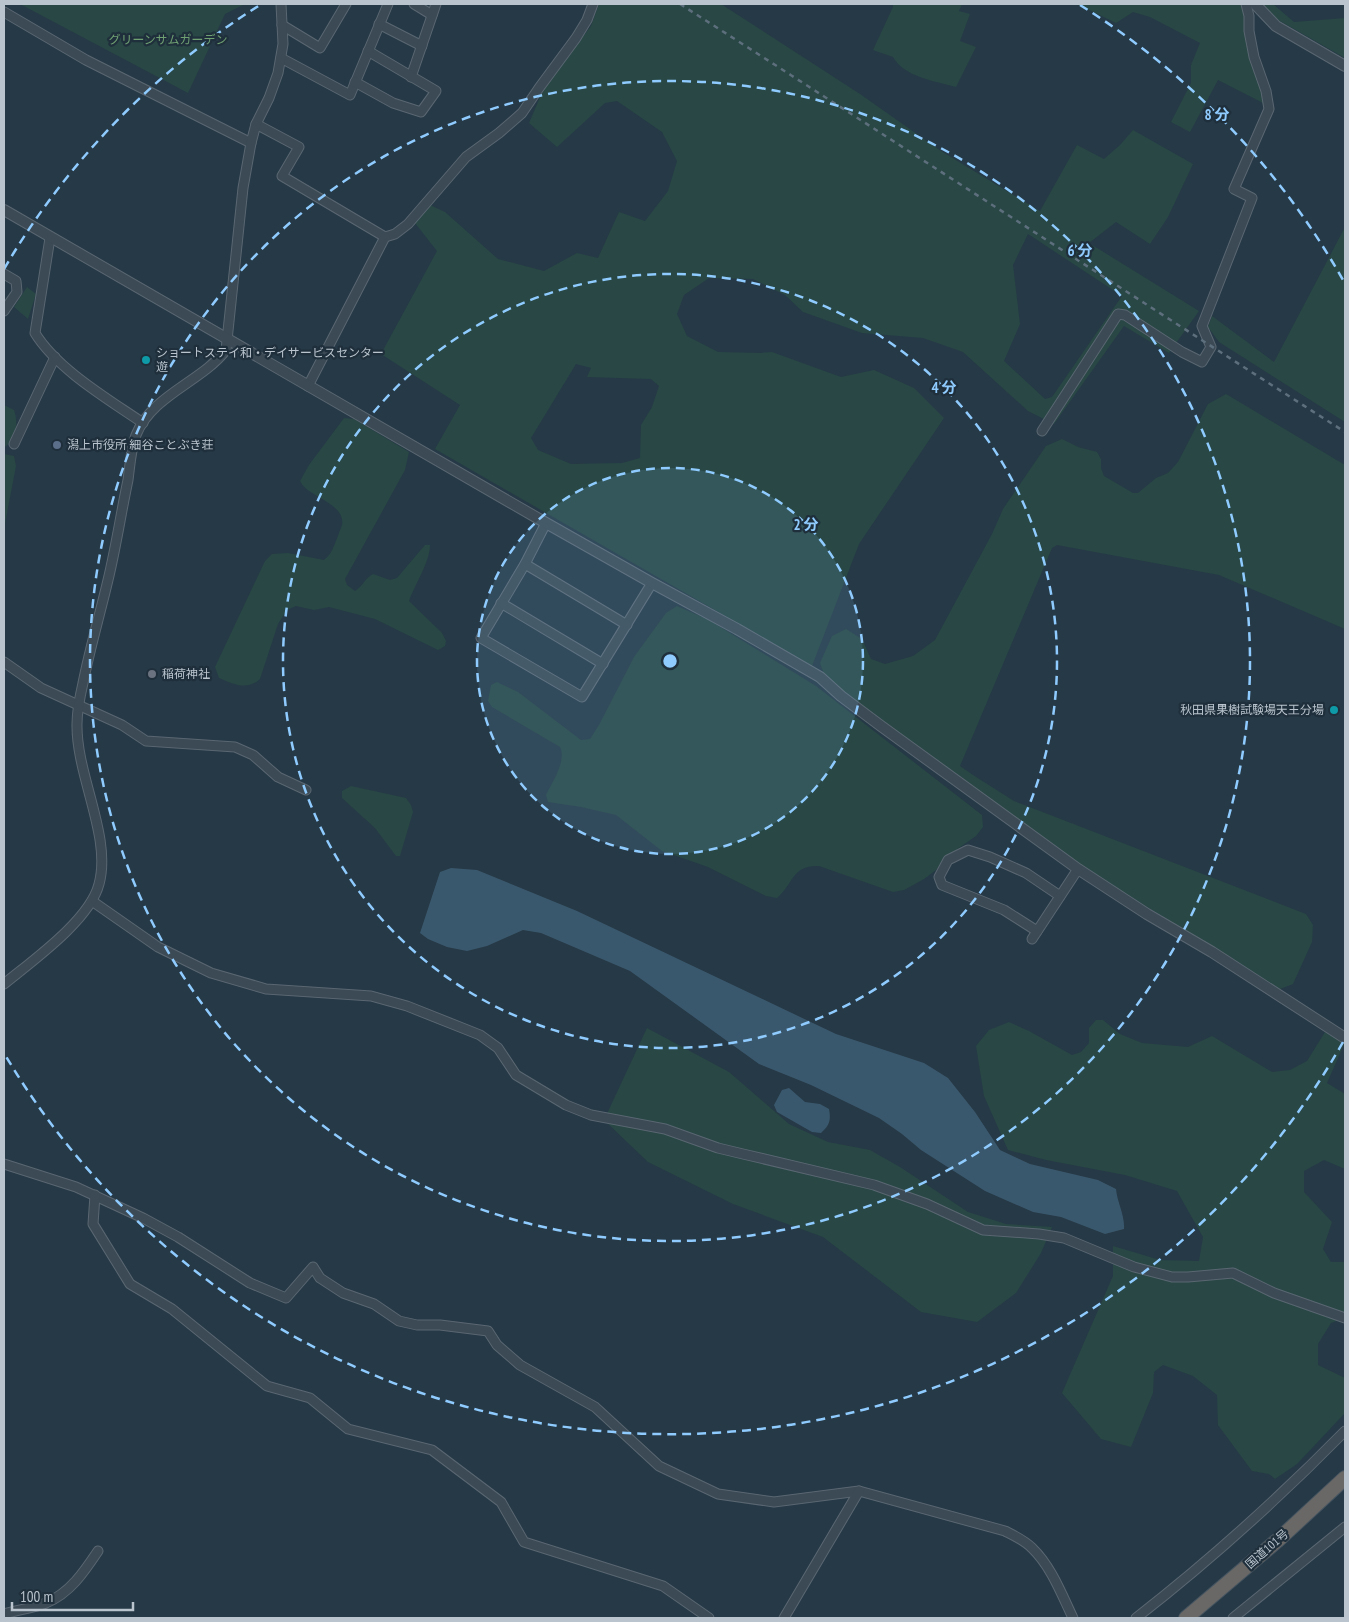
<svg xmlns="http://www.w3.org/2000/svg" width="1349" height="1622" font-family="'PT Sans Narrow','Noto Sans JP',sans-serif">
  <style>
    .green { fill: #284745; fill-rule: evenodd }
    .water { fill: #3a586d }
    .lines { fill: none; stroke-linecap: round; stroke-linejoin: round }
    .minor-casing { stroke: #5a6772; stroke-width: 11 }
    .tertiary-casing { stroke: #5a6772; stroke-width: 12 }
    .trunk-casing { stroke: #455460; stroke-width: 16 }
    .minor { stroke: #3b4a55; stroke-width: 9 }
    .tertiary { stroke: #3b4a55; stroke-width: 10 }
    .trunk { stroke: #6a6866; stroke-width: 14 }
    .rail { stroke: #5d6f7c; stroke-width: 2.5; stroke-dasharray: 5 5; stroke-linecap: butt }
    .ring { fill: none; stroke: #8fcbfe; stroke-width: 2.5; stroke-dasharray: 9 6 }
    .culture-dot { fill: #0f9aa8; stroke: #1f2f3b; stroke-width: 2 }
    .service-dot { fill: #5c6f8a; stroke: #1f2f3b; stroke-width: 2 }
    .worship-dot { fill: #6b7280; stroke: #1f2f3b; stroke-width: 2 }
    .labels { text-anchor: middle; stroke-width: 4.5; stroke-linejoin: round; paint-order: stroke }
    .park-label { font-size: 12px; fill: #6fa072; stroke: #1f2f3b }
    .poi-label { font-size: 12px; fill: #b9c4ce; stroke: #1f2f3b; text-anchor: start }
    .street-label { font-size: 12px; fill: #b9c4ce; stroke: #1f2f3b }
    .centre { fill: #8fcbfe; stroke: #1f2f3b; stroke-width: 2.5 }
    .ring-label { font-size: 15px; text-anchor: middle; font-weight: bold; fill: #8fcbfe; stroke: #1f2f3b; stroke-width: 4.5; stroke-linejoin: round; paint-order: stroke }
  </style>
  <rect width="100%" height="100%" fill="#263946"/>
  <g class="green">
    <path d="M 20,4 L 245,4 L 225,14 L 188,93 Z"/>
    <path d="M 599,4 L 721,4 L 860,94 L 941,151 L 1040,211 L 1077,145 L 1104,159 L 1120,145 L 1133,130 L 1193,164 L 1168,217 L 1150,244 L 1116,222 L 1089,243 L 1199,311 L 1169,353 L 1124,326 L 1054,424 L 1028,411 L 963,352 L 923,338 L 862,333 L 803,312 L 785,295 L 753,279 L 709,278 L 684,295 L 677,314 L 687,336 L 718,352 L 760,353 L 772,352 L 841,377 L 874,370 L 914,388 L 944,418 L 859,544 L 812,666 L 435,449 L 460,405 L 381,354 L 437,251 L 415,223 L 430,205 L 445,212 L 498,259 L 544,271 L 577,253 L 598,258 L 619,212 L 645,221 L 668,191 L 677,161 L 662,132 L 617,101 L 605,103 L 557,147 L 529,123 L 544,88 L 591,26 ZM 1028,234 L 1122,296 L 1052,397 L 1045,399 L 1004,361 L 1020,324 L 1013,265 ZM 576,364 L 591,368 L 587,377 L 651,379 L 659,386 L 652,407 L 641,425 L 640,458 L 622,463 L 571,464 L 538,450 L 531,438 Z"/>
    <path d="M 893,4 L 962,4 L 959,11 L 970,14 L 960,41 L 976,47 L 956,87 C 935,81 904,77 893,57 L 873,50 L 893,7 Z"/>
    <path d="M 1073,4 L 1242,4 L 1265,104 L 1218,80 L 1190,132 L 1171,122 L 1191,83 L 1191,65 L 1200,43 L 1150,17 L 1133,12 L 1116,23 L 1081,6 Z"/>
    <path d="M 1261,4 L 1273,4 L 1294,22 L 1345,18 L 1345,58 L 1273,17 Z"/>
    <path d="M 1345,227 L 1345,422 L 1219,342 L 1208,327 L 1212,316 L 1274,362 Z"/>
    <path d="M 27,287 L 36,294 L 28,319 L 14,307 Z"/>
    <path d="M 1226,394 L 1345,465 L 1345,629 L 1219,575 L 1057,545 L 1052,548 L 960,766 L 973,775 L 1014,801 L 1306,914 L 1313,925 L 1312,942 L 1293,984 L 1280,989 L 1084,868 L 846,695 L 824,674 L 820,663 L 832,636 L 846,629 L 862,639 L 871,659 L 885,664 L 913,656 L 935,640 L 992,534 L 1003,509 L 1046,446 L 1062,439 L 1078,447 L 1097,452 L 1101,459 L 1101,468 L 1104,476 L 1133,493 L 1138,493 L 1156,478 L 1168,473 L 1178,462 L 1208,404 Z"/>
    <path d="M 4,405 L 14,410 C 19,424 16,438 4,448 Z"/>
    <path d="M 344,418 L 354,419 L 409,452 L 405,470 L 345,579 L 347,585 L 355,591 C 363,586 365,578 373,574 L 390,580 L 397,578 L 425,545 L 430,545 C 430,562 415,584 409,601 L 442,633 L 446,641 L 445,646 L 438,650 L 375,619 L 329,607 L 314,610 L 296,606 L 287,610 L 278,624 L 260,679 C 247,691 233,684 219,678 L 215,667 L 265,561 L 272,554 L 288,553 L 324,560 C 332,554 334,545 338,536 C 339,532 341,528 342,525 C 346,503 307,497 300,481 L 309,465 Z"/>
    <path d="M 4,454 L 14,456 L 16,466 L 4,529 Z"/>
    <path d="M 677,606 L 709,620 L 816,686 L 982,815 L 983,827 L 976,836 L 946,857 L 936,870 L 924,879 L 904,890 L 893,892 L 819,866 C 792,865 794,883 777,898 L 766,896 L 708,867 L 662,851 L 616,815 L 581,807 L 548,802 L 546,795 C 552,782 567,761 560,747 L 492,707 L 488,701 L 491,685 L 497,682 L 518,692 L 581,740 L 590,739 L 599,725 L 634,657 L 666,613 Z"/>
    <path d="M 351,786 L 406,798 L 411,805 L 413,812 L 400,856 L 396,856 L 375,828 L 342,798 L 342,791 Z"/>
    <path d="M 1096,1020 L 1103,1020 L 1120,1034 L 1142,1043 L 1188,1047 L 1212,1036 L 1272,1072 L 1290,1070 L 1307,1061 L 1325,1032 L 1345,1042 L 1327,1083 L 1345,1094 L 1345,1169 L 1324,1160 L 1304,1171 L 1304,1192 L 1332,1222 L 1323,1249 L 1331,1262 L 1345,1262 L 1345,1323 L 1339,1320 L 1331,1323 L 1318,1344 L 1318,1365 L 1345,1378 L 1345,1413 L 1297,1464 L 1275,1479 L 1269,1474 L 1252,1471 L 1218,1425 L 1217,1395 L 1193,1376 L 1163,1365 L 1154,1372 L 1153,1393 L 1131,1447 L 1101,1439 L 1062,1393 L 1113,1276 L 1113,1246 L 1160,1260 L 1199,1261 L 1203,1237 L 1177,1191 L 1125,1175 L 1046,1160 L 1008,1150 L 984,1096 L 976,1046 L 989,1030 L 1009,1022 L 1029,1031 L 1072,1055 L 1081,1052 L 1089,1043 L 1089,1028 Z"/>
    <path d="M 647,1028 L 729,1072 L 789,1124 L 828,1142 L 870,1150 L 900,1167 L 968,1212 L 1006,1224 L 1052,1227 L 1041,1253 L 1016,1293 L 977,1322 L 921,1312 L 823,1237 L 733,1204 L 648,1162 L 604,1120 Z"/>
  </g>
  <g class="water">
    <path d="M 451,868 L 477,870 L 577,911 L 836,1034 L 924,1063 L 948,1078 L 975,1112 L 1000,1150 L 1030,1164 L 1098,1180 L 1116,1189 C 1117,1202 1125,1215 1124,1229 L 1105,1234 L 1061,1217 L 1033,1212 L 985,1191 L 921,1150 L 902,1134 L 879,1118 L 811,1085 L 759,1064 L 630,971 L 541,933 L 523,930 L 487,946 L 467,951 L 447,947 L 428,939 L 420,933 L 440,872 Z"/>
    <path d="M 789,1088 L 805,1102 L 820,1104 L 829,1109 C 831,1120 830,1125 821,1133 L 812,1132 L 777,1112 L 774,1105 L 782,1090 Z"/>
  </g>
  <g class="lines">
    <g class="minor-casing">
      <g id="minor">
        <path d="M 414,4 L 432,15"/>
        <path d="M 4,12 L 86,60 L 251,143"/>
        <path d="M 379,24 L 422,46"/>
        <path d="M 282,25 L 320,48 L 346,4"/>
        <path d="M 281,58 L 350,95 L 388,4"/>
        <path d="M 411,77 L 436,4"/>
        <path d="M 355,82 L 393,103 L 421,112 L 436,91 L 368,51"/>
        <path d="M 256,124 L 299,147 L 282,176 L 385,237 L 395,234 L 408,224 L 466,157 L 499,133 L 522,113 L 539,88 L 576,38 L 587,20 L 593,4"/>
        <path d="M 50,238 L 35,333 C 57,369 108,399 143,423"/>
        <path d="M 4,274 L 16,281 L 17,292 L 4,311"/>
        <path d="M 308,386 L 385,237"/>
        <path d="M 1042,431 L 1118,314 L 1125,315 L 1182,352 L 1202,362 L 1211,347 L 1202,326 L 1252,198 L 1234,189 L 1269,109 L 1266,91 L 1254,57 L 1249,31 L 1249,16 L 1246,4"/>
        <path d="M 14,444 L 55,357"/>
        <path d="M 546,523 L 525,564 L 481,638 L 582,697 L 652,583"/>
        <path d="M 525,564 L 627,625"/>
        <path d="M 501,603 L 603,664"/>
        <path d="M 4,662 L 41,688 L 122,725 L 146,741 L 235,747 L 253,755 L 278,777 L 306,790"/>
        <path d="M 92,901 L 158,947 L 211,973 L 266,989 L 371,996 L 407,1006 L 480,1035 L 498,1048 L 516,1075 L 566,1105 L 591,1115 L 665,1129 L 718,1148 L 743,1154 L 874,1185 L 927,1204 L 983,1230 L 1039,1234 L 1064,1238 L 1134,1267 L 1172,1277 L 1188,1277 L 1233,1273 L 1274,1293 L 1345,1318"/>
        <path d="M 1037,931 L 1004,910 L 942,885 L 939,877 L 948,860 L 968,850 L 990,857 L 1026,873 L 1060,896"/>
        <path d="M 1032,939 L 1078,869"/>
        <path d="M 4,984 C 32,961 90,920 99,884 C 112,837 76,775 77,724 C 77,710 80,696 83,683 C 90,648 100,614 108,580 C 116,547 121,513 128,480 C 130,465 131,448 136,435 C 152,395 201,382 226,350 L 243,188 L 251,143 L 256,124 L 269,98 L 278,73 L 283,44 L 281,4"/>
        <path d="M 4,1164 L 76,1187 L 143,1218 L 178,1237 L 250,1283 L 286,1298 L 313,1267 L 320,1278 L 343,1293 L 374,1304 L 399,1321 L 417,1325 L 440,1325 L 488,1331 L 497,1345 L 520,1365 L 595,1407 L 659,1466 L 718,1494 L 774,1502 L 859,1491 L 1005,1531 C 1015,1536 1024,1540 1032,1548 C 1051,1566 1062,1595 1073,1618"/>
        <path d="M 95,1195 L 93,1224 L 130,1284 L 172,1309 L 267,1386 L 310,1398 L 348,1429 L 432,1450 L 501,1502 L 524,1542 L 663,1586 L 709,1618"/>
        <path d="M 4,1614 C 17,1610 33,1608 46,1603 C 70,1593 84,1572 98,1551"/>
        <path d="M 784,1618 L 859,1491"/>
        <path d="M 1136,1618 C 1208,1562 1281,1496 1345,1431"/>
        <path d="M 1233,1618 L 1345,1527"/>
      </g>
    </g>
    <g class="tertiary-casing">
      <g id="tertiary">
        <path d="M 1255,4 L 1276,26 L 1345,66"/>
        <path d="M 4,210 L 546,523 L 652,583 L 737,629 L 820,677 L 841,696 L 881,726 L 1078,869 L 1147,914 L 1212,952 L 1345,1038"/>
      </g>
    </g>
    <g class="trunk-casing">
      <path id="trunk" d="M 1186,1618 L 1278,1540 L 1345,1478"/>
    </g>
    <use href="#minor" class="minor"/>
    <use href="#tertiary" class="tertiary"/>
    <use href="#trunk" class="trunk"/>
    <path class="rail" d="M 680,4 C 902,146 1123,290 1345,432"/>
  </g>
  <circle cx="670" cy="661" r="193" fill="#8fcbfe" fill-opacity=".12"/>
  <g class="ring">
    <circle cx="670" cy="661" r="193"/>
    <circle cx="670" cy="661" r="387"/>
    <circle cx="670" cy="661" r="580"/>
    <path d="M1343 1042A773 773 0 0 1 4 1053M4 269A773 773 0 0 1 260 5M1080 5A773 773 0 0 1 1343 280"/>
  </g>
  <g class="culture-dot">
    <circle cx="146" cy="360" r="5"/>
    <circle cx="1334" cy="710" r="5"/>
  </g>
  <circle class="service-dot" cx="57" cy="445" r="5"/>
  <circle class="worship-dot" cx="152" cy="674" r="5"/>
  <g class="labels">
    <g class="park-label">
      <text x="168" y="44">グリーンサムガーデン</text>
    </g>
    <g class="poi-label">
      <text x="156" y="357">ショートステイ和・デイサービスセンター<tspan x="156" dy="14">遊</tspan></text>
      <text x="67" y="449">潟上市役所 細谷ことぶき荘</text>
      <text x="162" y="678">稲荷神社</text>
      <text x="1324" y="714" text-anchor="end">秋田県果樹試験場天王分場</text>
    </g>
    <g class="street-label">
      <text transform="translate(1267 1549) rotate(-41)" y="4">国道101号</text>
    </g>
  </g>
  <circle cx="670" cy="661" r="8" class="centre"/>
  <g class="ring-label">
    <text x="1217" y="120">8 分</text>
    <text x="1080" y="256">6 分</text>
    <text x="944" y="393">4 分</text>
    <text x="806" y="530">2 分</text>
  </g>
  <rect width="1349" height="1622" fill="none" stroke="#b9c4ce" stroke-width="10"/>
  <path d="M12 1602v8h121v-8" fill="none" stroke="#b9c4ce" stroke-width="2.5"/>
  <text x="20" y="1602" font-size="15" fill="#b9c4ce" stroke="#1f2f3b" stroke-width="4" paint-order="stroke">100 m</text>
</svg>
